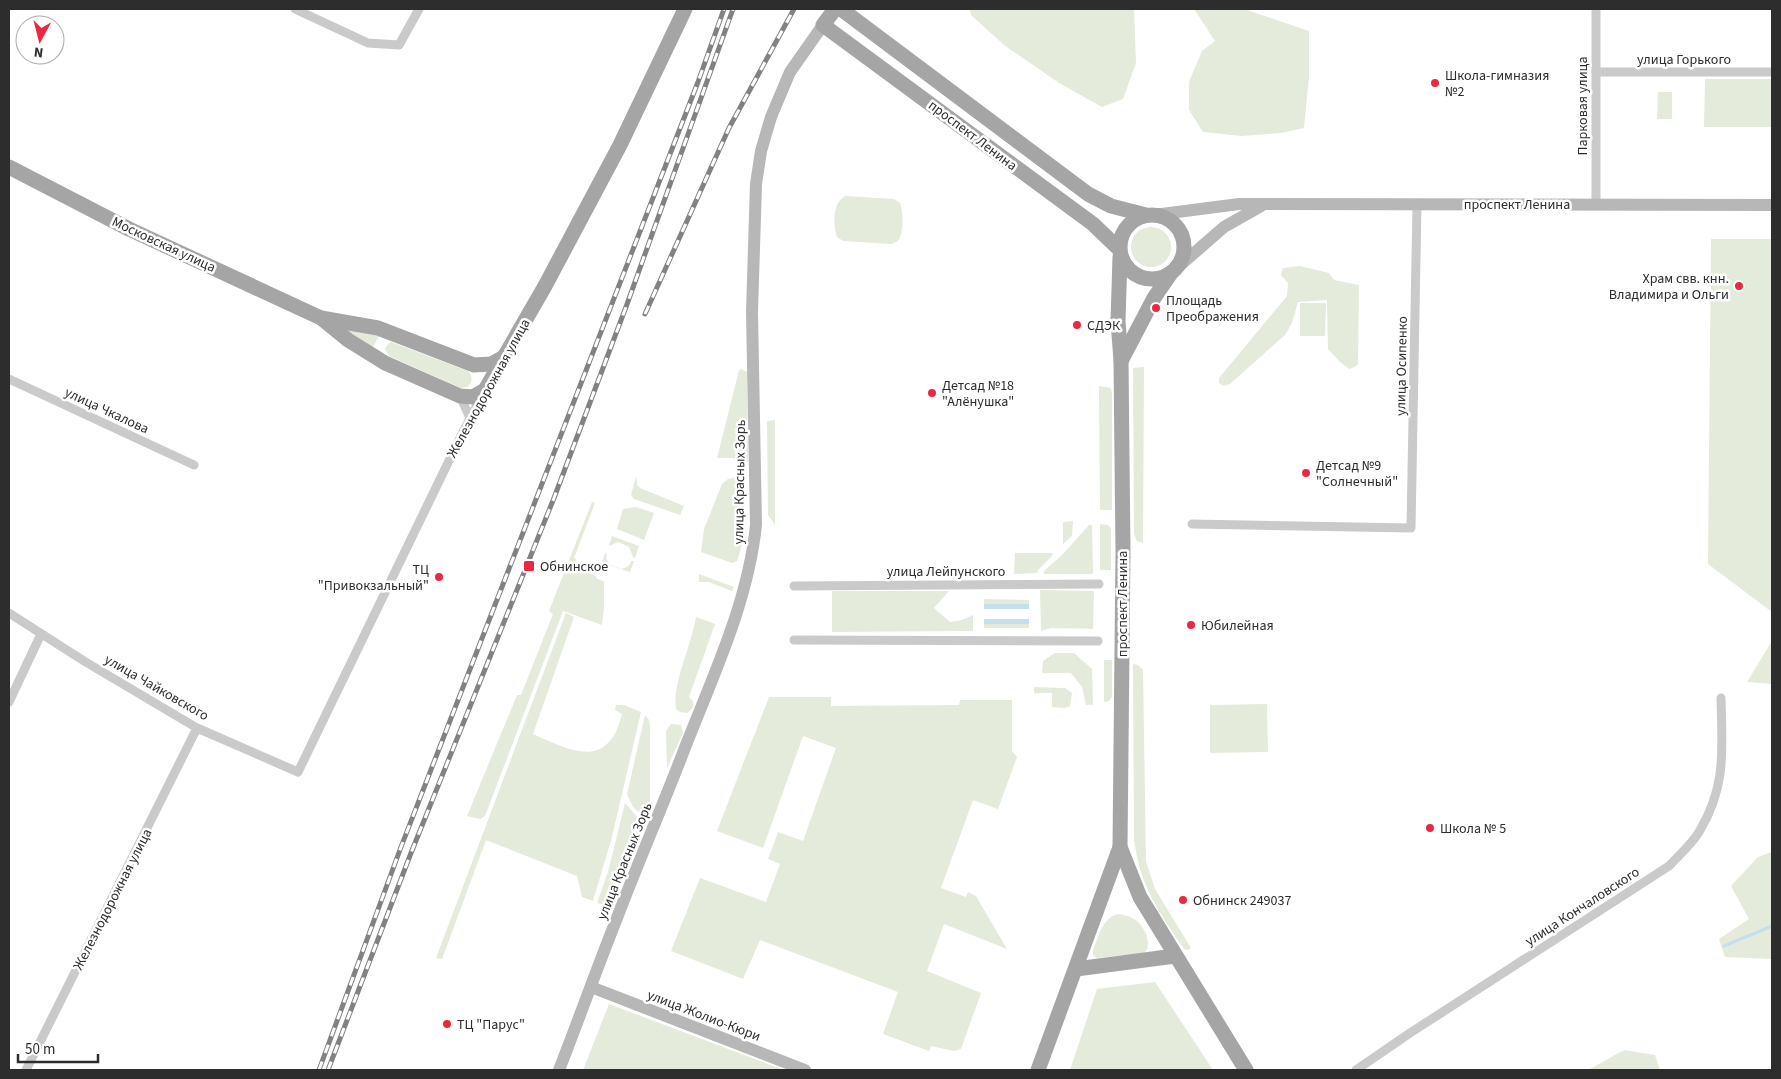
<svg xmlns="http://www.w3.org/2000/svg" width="1781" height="1079" font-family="'Source Sans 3',sans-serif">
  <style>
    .green { fill: #e4ebda }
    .water { fill: #c5dfec }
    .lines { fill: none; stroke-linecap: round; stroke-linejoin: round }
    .stream { stroke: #c5dfec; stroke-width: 3 }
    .street { stroke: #cacaca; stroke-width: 9 }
    .secondary { stroke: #b7b7b7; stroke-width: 12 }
    .primary { stroke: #a5a5a5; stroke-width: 15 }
    .rail-casing { stroke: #828282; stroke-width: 5 }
    .rail { stroke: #fff; stroke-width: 3; stroke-dasharray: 9; stroke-linecap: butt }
    .poi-dot { fill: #eb2842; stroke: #fff; stroke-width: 2 }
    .labels { text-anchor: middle; stroke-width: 5; stroke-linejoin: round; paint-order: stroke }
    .street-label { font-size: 14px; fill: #2d2d2d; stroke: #fff }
    .poi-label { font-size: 14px; fill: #2d2d2d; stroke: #fff; text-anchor: start }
  </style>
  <rect width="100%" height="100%" fill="#fff"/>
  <g class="green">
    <path d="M 970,9 L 1134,9 L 1136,63 L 1123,99 L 1102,107 L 1059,83 L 1004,45 L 971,15 Z"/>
    <path d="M 1194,9 L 1244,9 L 1309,31 L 1309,77 L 1304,128 L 1281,133 L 1241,136 L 1203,132 L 1189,110 L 1189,82 L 1202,51 L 1215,41 Z"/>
    <path d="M 1705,79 L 1772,79 L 1772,127 L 1704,127 Z"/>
    <path d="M 1658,92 L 1672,92 L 1672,119 L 1657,119 Z"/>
    <path d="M 846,196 L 894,199 L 900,203 C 903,211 904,228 900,237 C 899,241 895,243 891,244 L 843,241 L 837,237 C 833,224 832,202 846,196 Z"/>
    <circle cx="1151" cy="247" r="20"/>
    <path d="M 1711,239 L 1772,239 L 1772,612 L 1708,564 Z"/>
    <path d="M 1300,266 L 1329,273 L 1334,280 L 1359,285 L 1358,364 L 1355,367 L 1349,369 L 1339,361 L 1328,349 L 1327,300 L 1298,302 L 1292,323 L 1285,335 L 1230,384 L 1224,386 L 1219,383 L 1219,378 L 1287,296 L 1288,283 L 1281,275 L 1283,268 Z"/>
    <path d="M 1300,303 L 1326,303 L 1325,336 L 1300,336 Z"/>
    <path d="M 344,329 L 380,335 L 373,347 Z"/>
    <path d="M 391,342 L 468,371 C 473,376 473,383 467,387 L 461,388 L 389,356 L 385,349 L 387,345 Z"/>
    <path d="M 1144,367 L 1143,543 L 1137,541 L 1134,534 L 1133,368 Z"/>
    <path d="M 741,369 L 747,372 L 748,462 L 732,458 L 717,458 L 739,370 Z"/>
    <path d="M 1099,386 L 1111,388 L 1112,393 L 1112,510 L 1100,510 Z"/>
    <path d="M 775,420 L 775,525 L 768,515 L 767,421 Z"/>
    <path d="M 636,476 L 637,485 L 640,488 L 684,506 L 680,515 L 634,499 L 631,495 Z"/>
    <path d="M 733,478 L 740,481 L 744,487 L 744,538 L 737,561 L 732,563 L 701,552 L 704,529 L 722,484 L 728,479 Z"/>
    <path d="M 592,502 L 595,503 L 574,558 L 576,559 L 575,566 L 578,569 L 596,576 L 597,579 L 604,581 L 604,608 L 602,625 L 563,611 L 485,816 L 480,819 L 467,816 L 517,695 L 521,695 L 553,614 L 549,611 Z"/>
    <path d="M 636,507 L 654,513 L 644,540 L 617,529 L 623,509 Z"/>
    <path d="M 1073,521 L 1072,536 L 1063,544 L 1063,522 Z"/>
    <path d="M 1100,524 L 1108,525 L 1111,528 L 1111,570 L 1100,570 Z"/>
    <path d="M 1089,525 L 1092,525 L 1093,574 L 1044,574 L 1044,571 L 1063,554 Z"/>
    <path d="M 612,536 L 639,546 L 635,558 L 633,557 L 629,547 L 618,542 L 609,546 Z"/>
    <path d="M 605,553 L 607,554 L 606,558 L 610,565 L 622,569 L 629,566 L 631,561 L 634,561 L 630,572 L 602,563 Z"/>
    <path d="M 1015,553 L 1053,553 L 1052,556 L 1038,570 L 1037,573 L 1014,574 Z"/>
    <path d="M 699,574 L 734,587 L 732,591 L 709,582 L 699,582 Z"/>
    <path d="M 1040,590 L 1094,591 L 1093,629 L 1051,628 L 1041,631 Z"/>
    <path d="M 832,591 L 949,591 L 934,608 L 950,622 L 962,620 L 973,615 L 973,631 L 832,632 Z"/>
    <path d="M 984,599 L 1029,600 L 1029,604 L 984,604 Z"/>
    <path d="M 566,613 L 574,617 L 533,734 C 571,751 608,771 622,714 L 615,710 L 616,705 L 624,705 L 641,712 L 612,837 L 593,901 L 582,897 L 577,876 L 486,840 L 442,959 L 436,958 Z"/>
    <path d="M 696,617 L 715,624 L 689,697 C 696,703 695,708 687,713 L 680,712 L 676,709 C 672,684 692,644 696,617 Z"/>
    <rect x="984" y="624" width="45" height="4"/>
    <path d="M 1772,641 L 1772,684 L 1747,682 Z"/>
    <path d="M 1055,653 L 1074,653 L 1092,669 L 1093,705 L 1086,705 L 1082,687 L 1071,673 L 1042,673 L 1043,661 Z"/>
    <path d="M 1104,660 L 1112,660 L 1112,697 L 1109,701 L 1104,702 Z"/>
    <path d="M 1133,664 L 1138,665 L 1143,670 L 1146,861 L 1155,889 L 1191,948 L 1188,950 L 1184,949 C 1158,911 1140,886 1134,839 Z"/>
    <path d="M 1034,687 L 1065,688 L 1072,693 L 1070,706 L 1065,708 L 1052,707 L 1052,693 L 1034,693 Z"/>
    <path d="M 769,697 L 831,697 L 831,706 L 959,705 L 960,700 L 1012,700 L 1012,751 L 1017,757 L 998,809 L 973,800 L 941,888 L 966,897 L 968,892 L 976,896 L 1007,949 L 944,924 L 927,971 L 981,993 L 961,1049 L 954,1051 L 931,1046 L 929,1051 L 883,1034 L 898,992 L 760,940 L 743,979 L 671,951 L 700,878 L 766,902 L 780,864 L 768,859 L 778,832 L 803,841 L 836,748 L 803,736 L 763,848 L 717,831 Z"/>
    <path d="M 1267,704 L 1268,752 L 1210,753 L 1210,705 Z"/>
    <path d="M 645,715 L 649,720 L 650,726 L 650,805 L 646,819 L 633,807 L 627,794 Z"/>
    <path d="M 671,724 L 681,725 L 683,733 L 667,768 L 666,731 Z"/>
    <path d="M 625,803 L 640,820 L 643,827 L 613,904 L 607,906 L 597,903 L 608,872 Z"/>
    <path d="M 1772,852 L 1772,959 L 1725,957 L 1719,939 L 1749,919 L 1731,886 L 1758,857 Z"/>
    <path d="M 1118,914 C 1124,915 1129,916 1134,919 C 1143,924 1151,940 1147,950 L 1143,953 L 1097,958 L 1093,955 L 1093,950 C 1099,936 1102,918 1118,914 Z"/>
    <path d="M 1155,982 L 1213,1070 L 1070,1070 L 1097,989 Z"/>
    <path d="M 609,1004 L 784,1070 L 583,1070 Z"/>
    <path d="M 1624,1050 L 1655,1055 L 1660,1070 L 1588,1070 Z"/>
  </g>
  <g class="water">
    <rect x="984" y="604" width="45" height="5"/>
    <rect x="984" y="619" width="45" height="5"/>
  </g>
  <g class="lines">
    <path class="stream" d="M 1724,946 L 1772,926"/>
    <g class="street">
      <path d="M 295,9 L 368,43 L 399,45 L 419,9"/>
      <path d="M 1596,9 L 1596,204"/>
      <path d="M 1596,72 L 1772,72"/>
      <path d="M 9,379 L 194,465"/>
      <path d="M 460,396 L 470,418"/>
      <path d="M 1192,524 L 1411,528 L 1417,204"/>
      <path d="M 794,586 L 1099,584"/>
      <path d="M 9,613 L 84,661 L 197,728 L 298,772 L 460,438 L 483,393"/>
      <path d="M 794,640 L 1098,641"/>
      <path d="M 9,702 L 41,634"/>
      <path d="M 26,1070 L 197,728"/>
      <path d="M 1356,1070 L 1410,1033 L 1669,866 C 1679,855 1692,844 1699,832 C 1727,786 1722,749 1721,698"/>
    </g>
    <g class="secondary">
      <path d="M 1154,215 L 1239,204 L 1772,205"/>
      <path d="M 1177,268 L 1224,227 L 1261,206"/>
      <path d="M 591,987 L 805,1070"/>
      <path d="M 559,1070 C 579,1019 597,968 617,918 C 639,860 664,803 686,745 C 714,674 748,602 756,525 L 752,312 L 756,184 L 761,151 L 771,117 L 790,72 L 823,25"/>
    </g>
    <g class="primary">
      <path d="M 835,9 L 823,25 L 1093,224 L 1119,249"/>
      <path d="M 841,9 L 1088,194 L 1111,206 L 1146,215"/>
      <path d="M 9,167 L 129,229 L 321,318 L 348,340 L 385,363 L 460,396 L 473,397 L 485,390 L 545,286 L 620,145 L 685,9"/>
      <circle cx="1152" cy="247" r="32"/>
      <path d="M 321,318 L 378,328 L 474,365 L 491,364 L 504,357"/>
      <path d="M 1121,361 L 1154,298 L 1171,273"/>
      <path d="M 1120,847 L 1140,897 L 1246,1070"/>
      <path d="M 1076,969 L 1175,956"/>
      <path d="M 1038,1070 L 1120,847 L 1123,552 L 1121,361 L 1118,321 L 1120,257"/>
    </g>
    <g class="rail-casing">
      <g id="rail">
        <path d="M 645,314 L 729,128 L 794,9"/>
        <path d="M 319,1070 L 401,847 L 698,82 L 724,9"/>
        <path d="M 328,1070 L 411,853 L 554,498 L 626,307 L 733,9"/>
      </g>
    </g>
    <use href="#rail" class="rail"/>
  </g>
  <g class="poi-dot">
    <circle cx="1435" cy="83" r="5"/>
    <circle cx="1739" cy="286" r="5"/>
    <circle cx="1156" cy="308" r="5"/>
    <circle cx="1077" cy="325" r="5"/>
    <circle cx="932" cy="393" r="5"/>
    <circle cx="1306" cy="473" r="5"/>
    <rect x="523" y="560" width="12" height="12" rx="2.5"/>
    <circle cx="439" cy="577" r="5"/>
    <circle cx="1191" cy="625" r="5"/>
    <circle cx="1430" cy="828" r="5"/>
    <circle cx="1183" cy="900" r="5"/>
    <circle cx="447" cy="1024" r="5"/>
  </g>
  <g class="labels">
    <g class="street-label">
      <text x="1684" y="64">улица Горького</text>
      <text transform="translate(1582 106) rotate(-90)" y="5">Парковая улица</text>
      <text transform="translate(973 135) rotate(37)" y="5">проспект Ленина</text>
      <text x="1517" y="209">проспект Ленина</text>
      <text transform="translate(164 244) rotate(25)" y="5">Московская улица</text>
      <text transform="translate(1401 366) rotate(-89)" y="5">улица Осипенко</text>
      <text transform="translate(488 388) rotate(-61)" y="5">Железнодорожная улица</text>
      <text transform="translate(107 410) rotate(25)" y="5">улица Чкалова</text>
      <text transform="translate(739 482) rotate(-89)" y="5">улица Красных Зорь</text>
      <text x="946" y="576">улица Лейпунского</text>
      <text transform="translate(1122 604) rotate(-90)" y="5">проспект Ленина</text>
      <text transform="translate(157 687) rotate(30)" y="5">улица Чайковского</text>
      <text transform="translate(624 861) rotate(-68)" y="5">улица Красных Зорь</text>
      <text transform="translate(112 899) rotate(-63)" y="5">Железнодорожная улица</text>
      <text transform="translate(1582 906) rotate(-33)" y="5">улица Кончаловского</text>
      <text transform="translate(704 1015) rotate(21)" y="5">улица Жолио-Кюри</text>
    </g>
    <g class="poi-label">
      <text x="1445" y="80">Школа-гимназия<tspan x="1445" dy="16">№2</tspan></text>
      <text x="1729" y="283" text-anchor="end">Храм свв. кнн.<tspan x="1729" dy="16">Владимира и Ольги</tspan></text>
      <text x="1166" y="305">Площадь<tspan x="1166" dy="16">Преображения</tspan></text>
      <text x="1087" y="330">СДЭК</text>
      <text x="942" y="390">Детсад №18<tspan x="942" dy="16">"Алёнушка"</tspan></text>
      <text x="1316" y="470">Детсад №9<tspan x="1316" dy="16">"Солнечный"</tspan></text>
      <text x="540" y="571">Обнинское</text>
      <text x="429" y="574" text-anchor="end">ТЦ<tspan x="429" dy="16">"Привокзальный"</tspan></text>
      <text x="1201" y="630">Юбилейная</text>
      <text x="1440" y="833">Школа № 5</text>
      <text x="1193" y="905">Обнинск 249037</text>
      <text x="457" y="1029">ТЦ "Парус"</text>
    </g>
  </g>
  <rect width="1781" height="1079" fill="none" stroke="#2d2d2d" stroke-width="20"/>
  <g transform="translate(40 40) rotate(187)"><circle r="24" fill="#ffffff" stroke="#ababab"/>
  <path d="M0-4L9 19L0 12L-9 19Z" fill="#eb2842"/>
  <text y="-8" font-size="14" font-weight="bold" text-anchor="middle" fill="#2d2d2d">N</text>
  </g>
  <path d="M18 1054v8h80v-8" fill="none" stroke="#2d2d2d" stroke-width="2.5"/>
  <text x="25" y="1054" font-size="15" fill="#2d2d2d" stroke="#ffffff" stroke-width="4" paint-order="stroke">50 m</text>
</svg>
